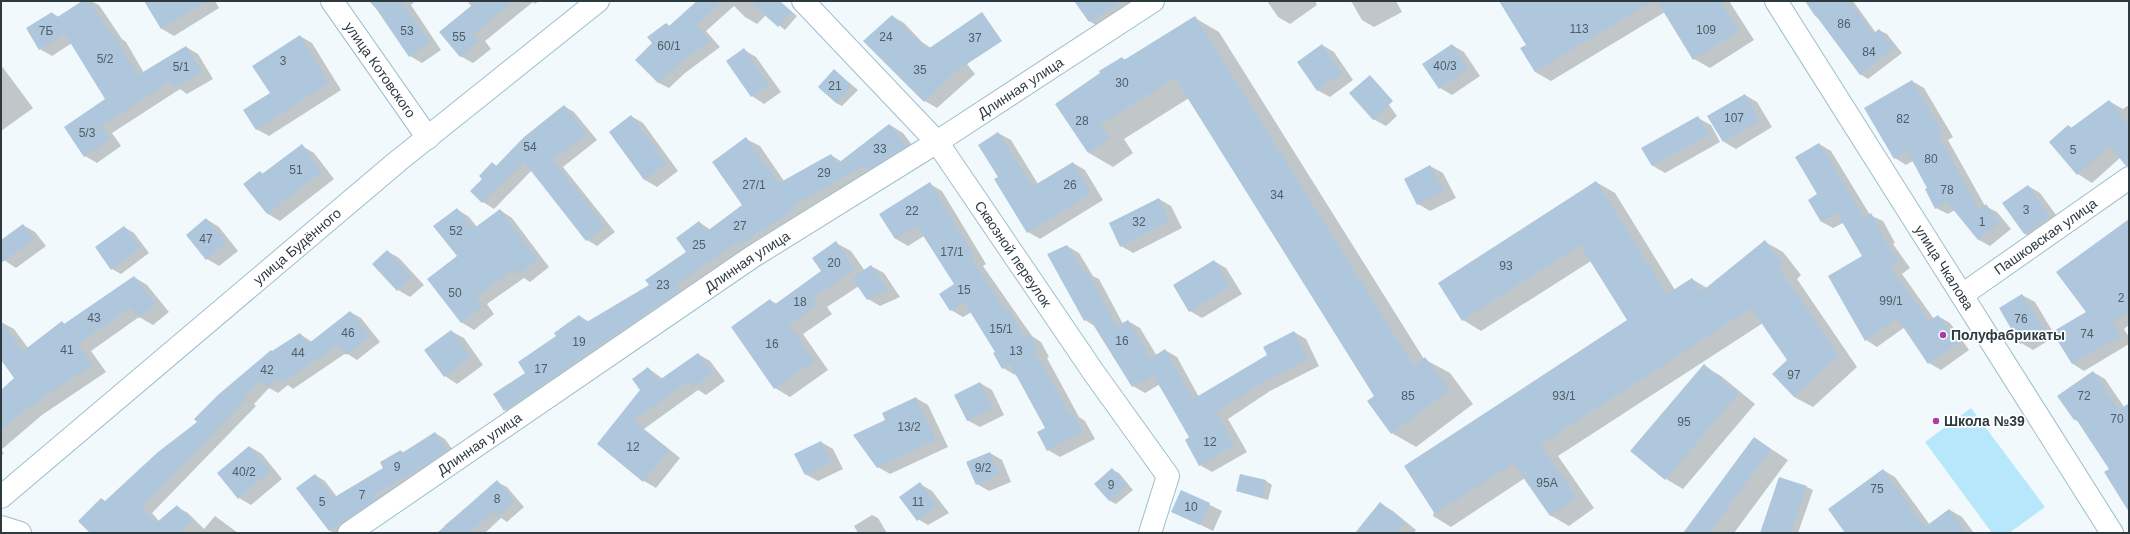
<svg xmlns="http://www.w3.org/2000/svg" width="2130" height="534" font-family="Arial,sans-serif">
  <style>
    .green { fill: #b7e7fb }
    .shadow { fill: #0003 }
    .building { fill: #afc7dd }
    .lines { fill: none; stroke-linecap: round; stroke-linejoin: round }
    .minor-casing { stroke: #9ebecd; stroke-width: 24 }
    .minor { stroke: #fff; stroke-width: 22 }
    .poi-dot { fill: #a240a7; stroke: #fff; stroke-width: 1.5 }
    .labels { text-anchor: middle; stroke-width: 3.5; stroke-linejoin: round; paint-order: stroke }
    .number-label { font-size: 12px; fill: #4e5e67 }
    .street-label { font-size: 14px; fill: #2d3b40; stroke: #fff }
    .poi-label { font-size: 14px; font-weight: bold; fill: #2d3b40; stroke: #fff; text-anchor: start }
  </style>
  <rect width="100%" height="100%" fill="#f2f9fc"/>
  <path class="green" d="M 1971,408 L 2045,507 L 2009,533 L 1992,533 L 1925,442 Z"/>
  <g class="shadow">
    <path d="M 83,1 L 91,1 L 99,5 L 122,39 L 126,42 L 144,73 L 186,47 L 198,54 L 213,79 L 187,94 L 180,89 L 112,133 L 121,146 L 97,163 L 85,156 L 107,99 L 72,43 L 52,56 L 40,49 L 52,13 L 59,17 Z"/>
    <path d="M 145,1 L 215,1 L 219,8 L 174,36 L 162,29 Z"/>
    <path d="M 369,1 L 415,1 L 411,5 L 441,50 L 422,63 L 410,56 L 382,15 Z"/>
    <path d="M 467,1 L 539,1 L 535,4 L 533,2 L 485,41 L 491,49 L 473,63 L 460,56 L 472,7 Z"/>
    <path d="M 697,1 L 779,1 L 797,16 L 785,30 L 766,15 L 757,24 L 745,17 L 734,6 L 706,31 L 720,47 L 685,73 L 669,88 L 659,83 L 636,60 L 653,43 L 667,24 L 670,26 Z"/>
    <path d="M 1075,1 L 1146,1 L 1101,28 L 1089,21 Z"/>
    <path d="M 1267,1 L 1315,1 L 1317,5 L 1290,24 L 1278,17 Z"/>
    <path d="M 1351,1 L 1396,1 L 1402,12 L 1374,27 L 1362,20 Z"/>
    <path d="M 1500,1 L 1729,1 L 1754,40 L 1710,68 L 1694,59 L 1665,12 L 1551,81 L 1535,72 L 1527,45 Z"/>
    <path d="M 1805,1 L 1853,1 L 1876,33 L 1879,30 L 1887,34 L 1902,53 L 1868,79 L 1860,74 L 1819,19 L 1815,16 Z"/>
    <path d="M 892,16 L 904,23 L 922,42 L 931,48 L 954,48 L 975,74 L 937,108 L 925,101 Z"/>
    <path d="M 1195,18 L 1219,32 L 1424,359 L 1450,373 L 1473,404 L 1416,447 L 1392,433 L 1375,396 L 1189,98 L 1124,139 L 1133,153 L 1113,167 L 1089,153 L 1056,104 L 1122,58 L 1126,60 Z"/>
    <path d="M 300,36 L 312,43 L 341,90 L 269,136 L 256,129 L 271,93 Z"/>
    <path d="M 1322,45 L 1334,52 L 1353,80 L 1330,97 L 1317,90 Z"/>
    <path d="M 1452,45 L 1464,52 L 1480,76 L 1452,95 L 1440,88 Z"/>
    <path d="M 744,50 L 756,57 L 781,92 L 764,104 L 752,96 Z"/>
    <path d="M 1,65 L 33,108 L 1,131 Z"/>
    <path d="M 834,70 L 858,90 L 842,106 L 836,103 Z"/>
    <path d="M 1912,81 L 1924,88 L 1953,137 L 1948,140 L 1985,206 L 1997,212 L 2011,229 L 1990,246 L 1979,240 L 1955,210 L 1948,214 L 1936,208 L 1929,188 L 1913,161 L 1906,165 L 1895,158 Z"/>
    <path d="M 1377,88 L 1397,116 L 1386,126 L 1373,119 Z"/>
    <path d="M 1745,95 L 1757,102 L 1772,127 L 1736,149 L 1724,142 Z"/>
    <path d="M 2109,101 L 2123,109 L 2129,105 L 2129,163 L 2121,157 L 2092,183 L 2078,174 L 2050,143 L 2068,126 L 2072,128 Z"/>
    <path d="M 564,106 L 574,112 L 597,140 L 563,167 L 615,232 L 597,246 L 587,240 L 532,170 L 494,209 L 483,202 L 472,191 L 484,179 L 493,164 L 497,166 Z"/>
    <path d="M 631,116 L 643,123 L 678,171 L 657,187 L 645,180 L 610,132 Z"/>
    <path d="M 1698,118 L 1711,125 L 1720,142 L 1665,173 L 1653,166 L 1643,148 Z"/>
    <path d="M 890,125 L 903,133 L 919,154 L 518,418 L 505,410 L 526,373 L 558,336 L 580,316 L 589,322 L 650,286 L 687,253 L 699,222 L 711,230 L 744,205 L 746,139 L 760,146 L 784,181 L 831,155 L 842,162 Z"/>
    <path d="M 998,133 L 1011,140 L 1038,184 L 1073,163 L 1085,170 L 1103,200 L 1040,239 L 1028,232 L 1000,177 Z"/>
    <path d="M 1819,144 L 1831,151 L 1870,215 L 1883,221 L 1895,243 L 1893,244 L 1910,268 L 1902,274 L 1934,319 L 1938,316 L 1950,323 L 1969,350 L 1941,370 L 1929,363 L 1905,327 L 1877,347 L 1866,340 L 1863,257 L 1843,223 L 1833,228 L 1822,222 L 1818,195 Z"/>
    <path d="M 302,146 L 314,153 L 334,179 L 280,221 L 268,214 L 245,184 L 260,172 L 264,174 Z"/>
    <path d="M 1430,166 L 1443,173 L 1456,198 L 1430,211 L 1418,204 Z"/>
    <path d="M 1596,182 L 1615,193 L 1675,290 L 1692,279 L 1707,288 L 1765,242 L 1783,252 L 1801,275 L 1797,279 L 1857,367 L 1813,407 L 1794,397 L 1788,360 L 1763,323 L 1558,456 L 1594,508 L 1569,526 L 1550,515 L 1525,478 L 1451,527 L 1433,516 L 1436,503 L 1629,321 L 1591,261 L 1481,331 L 1463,320 Z"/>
    <path d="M 930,184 L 942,191 L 986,264 L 983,266 L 1032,336 L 1041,342 L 1049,357 L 1047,358 L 1079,417 L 1085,421 L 1095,439 L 1060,457 L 1048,450 L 1046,428 L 1017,374 L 1015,375 L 1003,368 L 997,352 L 972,312 L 963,317 L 951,310 L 955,284 L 924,236 L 908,246 L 896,239 L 880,214 Z"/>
    <path d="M 2028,186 L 2040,193 L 2062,223 L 2037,241 L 2025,234 L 2003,203 Z"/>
    <path d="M 1159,199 L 1171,206 L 1182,228 L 1133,253 L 1121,246 Z"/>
    <path d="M 457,209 L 469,217 L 477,227 L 500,210 L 512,218 L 549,267 L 530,282 L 524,278 L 487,304 L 494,314 L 474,330 L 461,322 Z"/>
    <path d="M 206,219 L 219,227 L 238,251 L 219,266 L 207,259 L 187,235 Z"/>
    <path d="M 23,225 L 35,232 L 46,246 L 16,268 L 1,258 L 1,241 Z"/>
    <path d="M 2129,226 L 2129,325 L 2124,329 L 2129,337 L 2129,344 L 2084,371 L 2073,364 L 2056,336 L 2033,350 L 2021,343 L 2000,308 L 2022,295 L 2035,302 L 2053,332 L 2087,312 Z"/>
    <path d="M 124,227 L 134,233 L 149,253 L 121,274 L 112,269 Z"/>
    <path d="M 836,243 L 851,251 L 865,271 L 871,266 L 884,273 L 900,297 L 880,306 L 868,299 L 859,286 L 827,307 L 832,314 L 803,334 L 828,370 L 790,397 L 775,388 L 770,300 L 777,304 L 822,271 Z"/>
    <path d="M 1067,246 L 1079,253 L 1093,276 L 1099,279 L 1123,324 L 1128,321 L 1140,328 L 1157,356 L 1165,350 L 1177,357 L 1199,397 L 1268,355 L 1294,332 L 1306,339 L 1319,366 L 1270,391 L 1228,419 L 1247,452 L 1212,472 L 1200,465 L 1190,438 L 1160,384 L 1145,393 L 1133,386 L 1096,327 L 1085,320 Z"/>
    <path d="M 387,251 L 399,258 L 424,285 L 410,297 L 398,290 Z"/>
    <path d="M 1214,261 L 1226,268 L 1242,294 L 1202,318 L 1190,311 Z"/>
    <path d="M 134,277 L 147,285 L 169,312 L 153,325 L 139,317 L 91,351 L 106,372 L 42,415 L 1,450 L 4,453 L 1,456 L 1,391 L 16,378 L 3,361 L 1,362 L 1,322 L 14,329 L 28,348 L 62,322 L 66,325 Z"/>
    <path d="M 350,312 L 361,318 L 380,342 L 357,360 L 346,353 L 293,389 L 288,385 L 278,393 L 269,388 L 254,404 L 256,406 L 152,513 L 159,521 L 177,507 L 188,513 L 204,529 L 215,516 L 238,533 L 92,533 L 106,502 L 199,422 L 273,352 L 300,334 L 312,342 Z"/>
    <path d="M 451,331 L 464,338 L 483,365 L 457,384 L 445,376 L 426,350 Z"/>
    <path d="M 698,354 L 710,361 L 725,381 L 706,395 L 698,390 L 644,429 L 680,458 L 656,488 L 644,481 L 598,444 L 641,390 L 648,368 L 663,379 Z"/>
    <path d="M 1704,366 L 1721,376 L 1755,404 L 1683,489 L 1666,479 Z"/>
    <path d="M 2093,372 L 2105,379 L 2124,407 L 2129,405 L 2129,503 L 2110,469 L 2080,422 L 2075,420 L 2059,396 Z"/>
    <path d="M 980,383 L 992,390 L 1004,415 L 980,427 L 967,420 Z"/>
    <path d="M 916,398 L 928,405 L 948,447 L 890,474 L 878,467 L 887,421 Z"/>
    <path d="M 435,433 L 445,439 L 457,456 L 344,533 L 334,533 L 329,530 L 315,475 L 325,481 L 337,497 L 385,468 L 401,451 L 404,453 Z"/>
    <path d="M 1754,438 L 1788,460 L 1734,533 L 1684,533 Z"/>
    <path d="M 821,442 L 833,449 L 843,469 L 818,481 L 805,474 Z"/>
    <path d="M 250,447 L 262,454 L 282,479 L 251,505 L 239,498 Z"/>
    <path d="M 990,453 L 1002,460 L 1011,482 L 989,491 L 977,484 Z"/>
    <path d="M 1113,470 L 1119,473 L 1133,490 L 1116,504 L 1110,501 L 1096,484 Z"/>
    <path d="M 1883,470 L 1895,477 L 1930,525 L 1950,510 L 1962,517 L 1974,533 L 1847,533 Z"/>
    <path d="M 1266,481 L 1272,485 L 1268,500 L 1237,491 Z"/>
    <path d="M 497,482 L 507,487 L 524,507 L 507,522 L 501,518 L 485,533 L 450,533 L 444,526 Z"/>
    <path d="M 920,484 L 932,491 L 949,513 L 928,525 L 916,518 Z"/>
    <path d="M 1807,487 L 1813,490 L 1798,533 L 1761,533 Z"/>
    <path d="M 1182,491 L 1222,511 L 1213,531 L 1173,511 Z"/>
    <path d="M 1381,504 L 1393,511 L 1416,530 L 1414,533 L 1367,533 Z"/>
    <path d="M 872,515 L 878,518 L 887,533 L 858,533 L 854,526 Z"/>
  </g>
  <g class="building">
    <path d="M 82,1 L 90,1 L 112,35 L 114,34 L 138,75 L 186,46 L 202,72 L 175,88 L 171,81 L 101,126 L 110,139 L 84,157 L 64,127 L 105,99 L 65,34 L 39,50 L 26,28 L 52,12 L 56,18 Z"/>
    <path d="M 144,1 L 208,1 L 161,29 Z"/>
    <path d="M 371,1 L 401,1 L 430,43 L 409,57 Z"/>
    <path d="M 477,1 L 514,1 L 473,34 L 479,41 L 460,57 L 439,32 Z"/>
    <path d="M 697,1 L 723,1 L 697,25 L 710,41 L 675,67 L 658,83 L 635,60 L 652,43 L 647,37 L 666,23 L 669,26 Z"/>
    <path d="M 749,1 L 780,1 L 792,12 L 778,27 Z"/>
    <path d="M 1074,1 L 1123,1 L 1089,22 Z"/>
    <path d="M 1499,1 L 1653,1 L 1535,72 L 1520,48 L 1526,45 Z"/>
    <path d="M 1657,1 L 1720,1 L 1739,31 L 1693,60 Z"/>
    <path d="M 1805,1 L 1850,1 L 1873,34 L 1879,29 L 1894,48 L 1860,75 Z"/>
    <path d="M 982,12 L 1002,41 L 955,72 L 924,102 L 863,41 L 892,15 L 915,39 L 916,37 L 928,49 Z"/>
    <path d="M 1195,16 L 1414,366 L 1425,357 L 1450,390 L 1391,434 L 1367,401 L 1374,396 L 1175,78 L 1100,125 L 1110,139 L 1088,153 L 1055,104 L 1100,73 L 1099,71 L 1122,57 L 1124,60 Z"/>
    <path d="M 300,35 L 329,83 L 256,130 L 243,110 L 270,93 L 252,66 Z"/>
    <path d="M 1322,44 L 1342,73 L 1317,91 L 1297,62 Z"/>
    <path d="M 1452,44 L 1468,69 L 1439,89 L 1422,64 Z"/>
    <path d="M 744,48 L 769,85 L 751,97 L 726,61 Z"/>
    <path d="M 834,69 L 852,86 L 836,103 L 818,87 Z"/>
    <path d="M 1370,75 L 1393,101 L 1373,120 L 1349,93 Z"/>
    <path d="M 1912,80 L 1942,130 L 1938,133 L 1979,210 L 1986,204 L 2000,223 L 1978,240 L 1947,202 L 1935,209 L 1925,189 L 1927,188 L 1907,151 L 1894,159 L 1864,108 Z"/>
    <path d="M 1745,94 L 1760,120 L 1723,142 L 1707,116 Z"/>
    <path d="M 2109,100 L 2129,126 L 2129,166 L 2126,166 L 2110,146 L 2077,175 L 2049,142 L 2068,125 L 2071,128 Z"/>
    <path d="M 564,105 L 587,134 L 553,160 L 605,226 L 586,241 L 524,162 L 482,203 L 470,191 L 482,179 L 479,176 L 492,162 L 496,166 L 524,137 Z"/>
    <path d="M 631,115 L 667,164 L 644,180 L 609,132 Z"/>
    <path d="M 1698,116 L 1709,135 L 1652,166 L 1641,148 Z"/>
    <path d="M 889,124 L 907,146 L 868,170 L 864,166 L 794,205 L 796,208 L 761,232 L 760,230 L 741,245 L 738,242 L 676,285 L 680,290 L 504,411 L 493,394 L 525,373 L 518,362 L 556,336 L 554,333 L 579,315 L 585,323 L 649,285 L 645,280 L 686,252 L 676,238 L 699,221 L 706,232 L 742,205 L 712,162 L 746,137 L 779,183 L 831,154 L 837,164 Z"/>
    <path d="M 998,132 L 1033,186 L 1073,162 L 1092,193 L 1027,233 L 994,179 L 998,177 L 978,145 Z"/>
    <path d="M 1819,143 L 1864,217 L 1871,213 L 1884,236 L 1882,237 L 1899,261 L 1890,267 L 1929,321 L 1938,315 L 1958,343 L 1928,364 L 1897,318 L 1865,341 L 1828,276 L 1862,256 L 1837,213 L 1821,222 L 1808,200 L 1817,194 L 1795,157 Z"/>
    <path d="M 302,144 L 322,172 L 267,214 L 243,184 L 260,171 L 262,174 Z"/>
    <path d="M 1430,165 L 1444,191 L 1417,205 L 1404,179 Z"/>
    <path d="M 1596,181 L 1667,294 L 1692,278 L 1701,292 L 1765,240 L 1783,264 L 1779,268 L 1839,356 L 1794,397 L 1772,374 L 1787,360 L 1751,308 L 1753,307 L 1540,445 L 1577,497 L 1550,516 L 1513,463 L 1435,514 L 1404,466 L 1627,320 L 1580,245 L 1462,321 L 1438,283 Z"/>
    <path d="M 930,182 L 975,257 L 972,259 L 1006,311 L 1008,309 L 1024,336 L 1029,333 L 1038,350 L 1035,351 L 1069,414 L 1073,413 L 1083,431 L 1047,451 L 1037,432 L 1045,428 L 1010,364 L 1002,369 L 993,353 L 995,352 L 964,302 L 950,311 L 939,294 L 954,284 L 917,226 L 895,239 L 879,214 Z"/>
    <path d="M 2028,185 L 2050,216 L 2024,234 L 2002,203 Z"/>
    <path d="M 1159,198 L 1170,221 L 1120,247 L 1109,223 Z"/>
    <path d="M 457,208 L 473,229 L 500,209 L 538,260 L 517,276 L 513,270 L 476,297 L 483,306 L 461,323 L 427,279 L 457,256 L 433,226 Z"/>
    <path d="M 206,218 L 227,243 L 206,260 L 186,235 Z"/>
    <path d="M 2129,219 L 2129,311 L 2113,322 L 2121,336 L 2072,364 L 2052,332 L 2086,312 L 2056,272 Z"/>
    <path d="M 23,224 L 34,239 L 1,263 L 1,240 Z"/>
    <path d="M 124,226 L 141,248 L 111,270 L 95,247 Z"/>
    <path d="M 836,241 L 855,269 L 813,298 L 817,305 L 789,325 L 814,361 L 774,389 L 731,327 L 770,299 L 774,305 L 821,271 L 812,258 Z"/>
    <path d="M 1067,245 L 1084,273 L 1087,271 L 1117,326 L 1128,320 L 1151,358 L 1165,349 L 1193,399 L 1267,355 L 1263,347 L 1294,331 L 1308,359 L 1258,385 L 1216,412 L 1235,445 L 1199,466 L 1185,440 L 1189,437 L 1153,375 L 1132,387 L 1089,318 L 1084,321 L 1047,254 Z"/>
    <path d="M 387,250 L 412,277 L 397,291 L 372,264 Z"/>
    <path d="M 1214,260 L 1230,287 L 1189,312 L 1173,285 Z"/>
    <path d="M 871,265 L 888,290 L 867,300 L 852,278 Z"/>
    <path d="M 134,276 L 156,304 L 139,318 L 130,308 L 78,344 L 93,364 L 28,408 L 1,431 L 1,390 L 14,378 L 1,360 L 1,321 L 23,351 L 62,321 L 64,324 Z"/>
    <path d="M 2022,294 L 2044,329 L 2020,344 L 1999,308 Z"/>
    <path d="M 350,311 L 370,336 L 346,355 L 338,345 L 282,383 L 278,378 L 267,388 L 261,380 L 244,397 L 246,399 L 142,507 L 156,523 L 177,505 L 192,521 L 179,533 L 90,533 L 78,521 L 101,498 L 105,501 L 158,452 L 197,422 L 194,419 L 219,394 L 271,350 L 272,351 L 300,333 L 308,344 Z"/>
    <path d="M 451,330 L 471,357 L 444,377 L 424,350 Z"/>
    <path d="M 698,353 L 713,373 L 693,388 L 688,382 L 633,421 L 669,450 L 643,482 L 597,444 L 640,390 L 632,379 L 648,367 L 658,381 Z"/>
    <path d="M 1704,364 L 1738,394 L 1665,480 L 1630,451 Z"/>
    <path d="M 2093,371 L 2119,410 L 2129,403 L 2129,512 L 2104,472 L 2109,469 L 2076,419 L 2074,420 L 2057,396 Z"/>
    <path d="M 980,382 L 993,408 L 967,421 L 954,395 Z"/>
    <path d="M 916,397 L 936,440 L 877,468 L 853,435 L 885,420 L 882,413 Z"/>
    <path d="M 435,432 L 448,450 L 426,465 L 375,494 L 377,499 L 329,531 L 296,488 L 315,474 L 333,498 L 383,468 L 380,462 L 401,450 L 402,453 Z"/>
    <path d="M 1754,437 L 1771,449 L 1749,479 L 1709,533 L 1683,533 Z"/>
    <path d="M 821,441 L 831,462 L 805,475 L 794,454 Z"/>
    <path d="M 249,446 L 271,471 L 238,499 L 217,473 Z"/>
    <path d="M 990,452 L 1000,474 L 976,485 L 966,462 Z"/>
    <path d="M 1112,468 L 1127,486 L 1109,501 L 1094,484 Z"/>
    <path d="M 1883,469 L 1925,527 L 1949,509 L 1967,533 L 1845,533 L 1828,509 Z"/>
    <path d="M 1240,474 L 1266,480 L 1262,498 L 1236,491 Z"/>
    <path d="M 1779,477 L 1807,486 L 1791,533 L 1760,533 Z"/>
    <path d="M 497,480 L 515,501 L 497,517 L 493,512 L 469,533 L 437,533 Z"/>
    <path d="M 920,482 L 937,506 L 917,521 L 899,497 Z"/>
    <path d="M 1181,490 L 1210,503 L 1200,525 L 1171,512 Z"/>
    <path d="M 1380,502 L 1405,523 L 1396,533 L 1355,533 Z"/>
  </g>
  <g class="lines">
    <g class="minor-casing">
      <g id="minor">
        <path id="s1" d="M 332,1 L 428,138"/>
        <path id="s2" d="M 803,1 L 937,142 L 1094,373 L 1168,476 L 1150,533"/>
        <path id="s3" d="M 1776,1 L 2112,533"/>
        <path id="s4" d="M 1962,295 L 2129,178"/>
        <path id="s5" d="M 1,497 L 398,161 L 598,1"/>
        <path d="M 1,527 L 20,533"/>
        <path id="s6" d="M 349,533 L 752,257 L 937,142 L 1153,1"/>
      </g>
    </g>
    <use href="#minor" class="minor"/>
  </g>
  <g class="poi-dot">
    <circle cx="1943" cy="335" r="4"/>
    <circle cx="1936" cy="421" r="4"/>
  </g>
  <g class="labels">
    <g class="number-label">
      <text x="1844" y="28">86</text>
      <text x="1579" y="33">113</text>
      <text x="1706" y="34">109</text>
      <text x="46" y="35">7Б</text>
      <text x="407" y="35">53</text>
      <text x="459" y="41">55</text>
      <text x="886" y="41">24</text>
      <text x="975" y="42">37</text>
      <text x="669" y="50">60/1</text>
      <text x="1869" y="56">84</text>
      <text x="105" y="63">5/2</text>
      <text x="283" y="65">3</text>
      <text x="1445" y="70">40/3</text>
      <text x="181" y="71">5/1</text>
      <text x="920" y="74">35</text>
      <text x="1122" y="87">30</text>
      <text x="835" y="90">21</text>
      <text x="1734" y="122">107</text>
      <text x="1903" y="123">82</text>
      <text x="1082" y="125">28</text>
      <text x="87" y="137">5/3</text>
      <text x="530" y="151">54</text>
      <text x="880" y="153">33</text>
      <text x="2073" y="154">5</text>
      <text x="1931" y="163">80</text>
      <text x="296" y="174">51</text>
      <text x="824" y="177">29</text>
      <text x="754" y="189">27/1</text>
      <text x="1070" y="189">26</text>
      <text x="1947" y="194">78</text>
      <text x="1277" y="199">34</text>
      <text x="2026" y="214">3</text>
      <text x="912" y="215">22</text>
      <text x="1139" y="226">32</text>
      <text x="1982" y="226">1</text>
      <text x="740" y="230">27</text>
      <text x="456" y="235">52</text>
      <text x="206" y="243">47</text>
      <text x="699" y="249">25</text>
      <text x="952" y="256">17/1</text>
      <text x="834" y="267">20</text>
      <text x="1506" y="270">93</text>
      <text x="663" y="289">23</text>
      <text x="964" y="294">15</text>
      <text x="455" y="297">50</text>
      <text x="2121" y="302">2</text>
      <text x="1891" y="305">99/1</text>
      <text x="800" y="306">18</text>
      <text x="94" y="322">43</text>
      <text x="2021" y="323">76</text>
      <text x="1001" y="333">15/1</text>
      <text x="348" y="337">46</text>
      <text x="2087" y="338">74</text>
      <text x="1122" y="345">16</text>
      <text x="579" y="346">19</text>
      <text x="772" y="348">16</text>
      <text x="67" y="354">41</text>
      <text x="1016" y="355">13</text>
      <text x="298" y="357">44</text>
      <text x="541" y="373">17</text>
      <text x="267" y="374">42</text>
      <text x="1794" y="379">97</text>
      <text x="1408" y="400">85</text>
      <text x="1564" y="400">93/1</text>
      <text x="2084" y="400">72</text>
      <text x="2117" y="423">70</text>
      <text x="1684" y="426">95</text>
      <text x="909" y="431">13/2</text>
      <text x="1210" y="446">12</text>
      <text x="633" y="451">12</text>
      <text x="397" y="471">9</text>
      <text x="983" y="472">9/2</text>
      <text x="244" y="476">40/2</text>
      <text x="1547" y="487">95А</text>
      <text x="1111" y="489">9</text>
      <text x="1877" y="493">75</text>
      <text x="362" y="499">7</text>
      <text x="497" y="503">8</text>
      <text x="322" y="506">5</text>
      <text x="918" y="506">11</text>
      <text x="1191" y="511">10</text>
    </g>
    <g class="street-label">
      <text dy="5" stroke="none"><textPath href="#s1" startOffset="84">улица Котовского</textPath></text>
      <text dy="5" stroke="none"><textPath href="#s6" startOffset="806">Длинная улица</textPath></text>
      <text dy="5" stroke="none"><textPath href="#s4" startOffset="102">Пашковская улица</textPath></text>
      <text dy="5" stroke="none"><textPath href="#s5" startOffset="388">улица Будённого</textPath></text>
      <text dy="5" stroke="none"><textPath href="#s2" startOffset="330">Сквозной переулок</textPath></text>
      <text dy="5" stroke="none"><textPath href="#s6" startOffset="482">Длинная улица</textPath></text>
      <text dy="5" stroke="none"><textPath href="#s3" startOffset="315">улица Чкалова</textPath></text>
      <text dy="5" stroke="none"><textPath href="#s6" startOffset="158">Длинная улица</textPath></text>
    </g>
    <g class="poi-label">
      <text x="1951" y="340">Полуфабрикаты</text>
      <text x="1944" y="426">Школа №39</text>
    </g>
  </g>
  <rect width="2130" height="534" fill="none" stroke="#2d3b40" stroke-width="4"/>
</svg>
